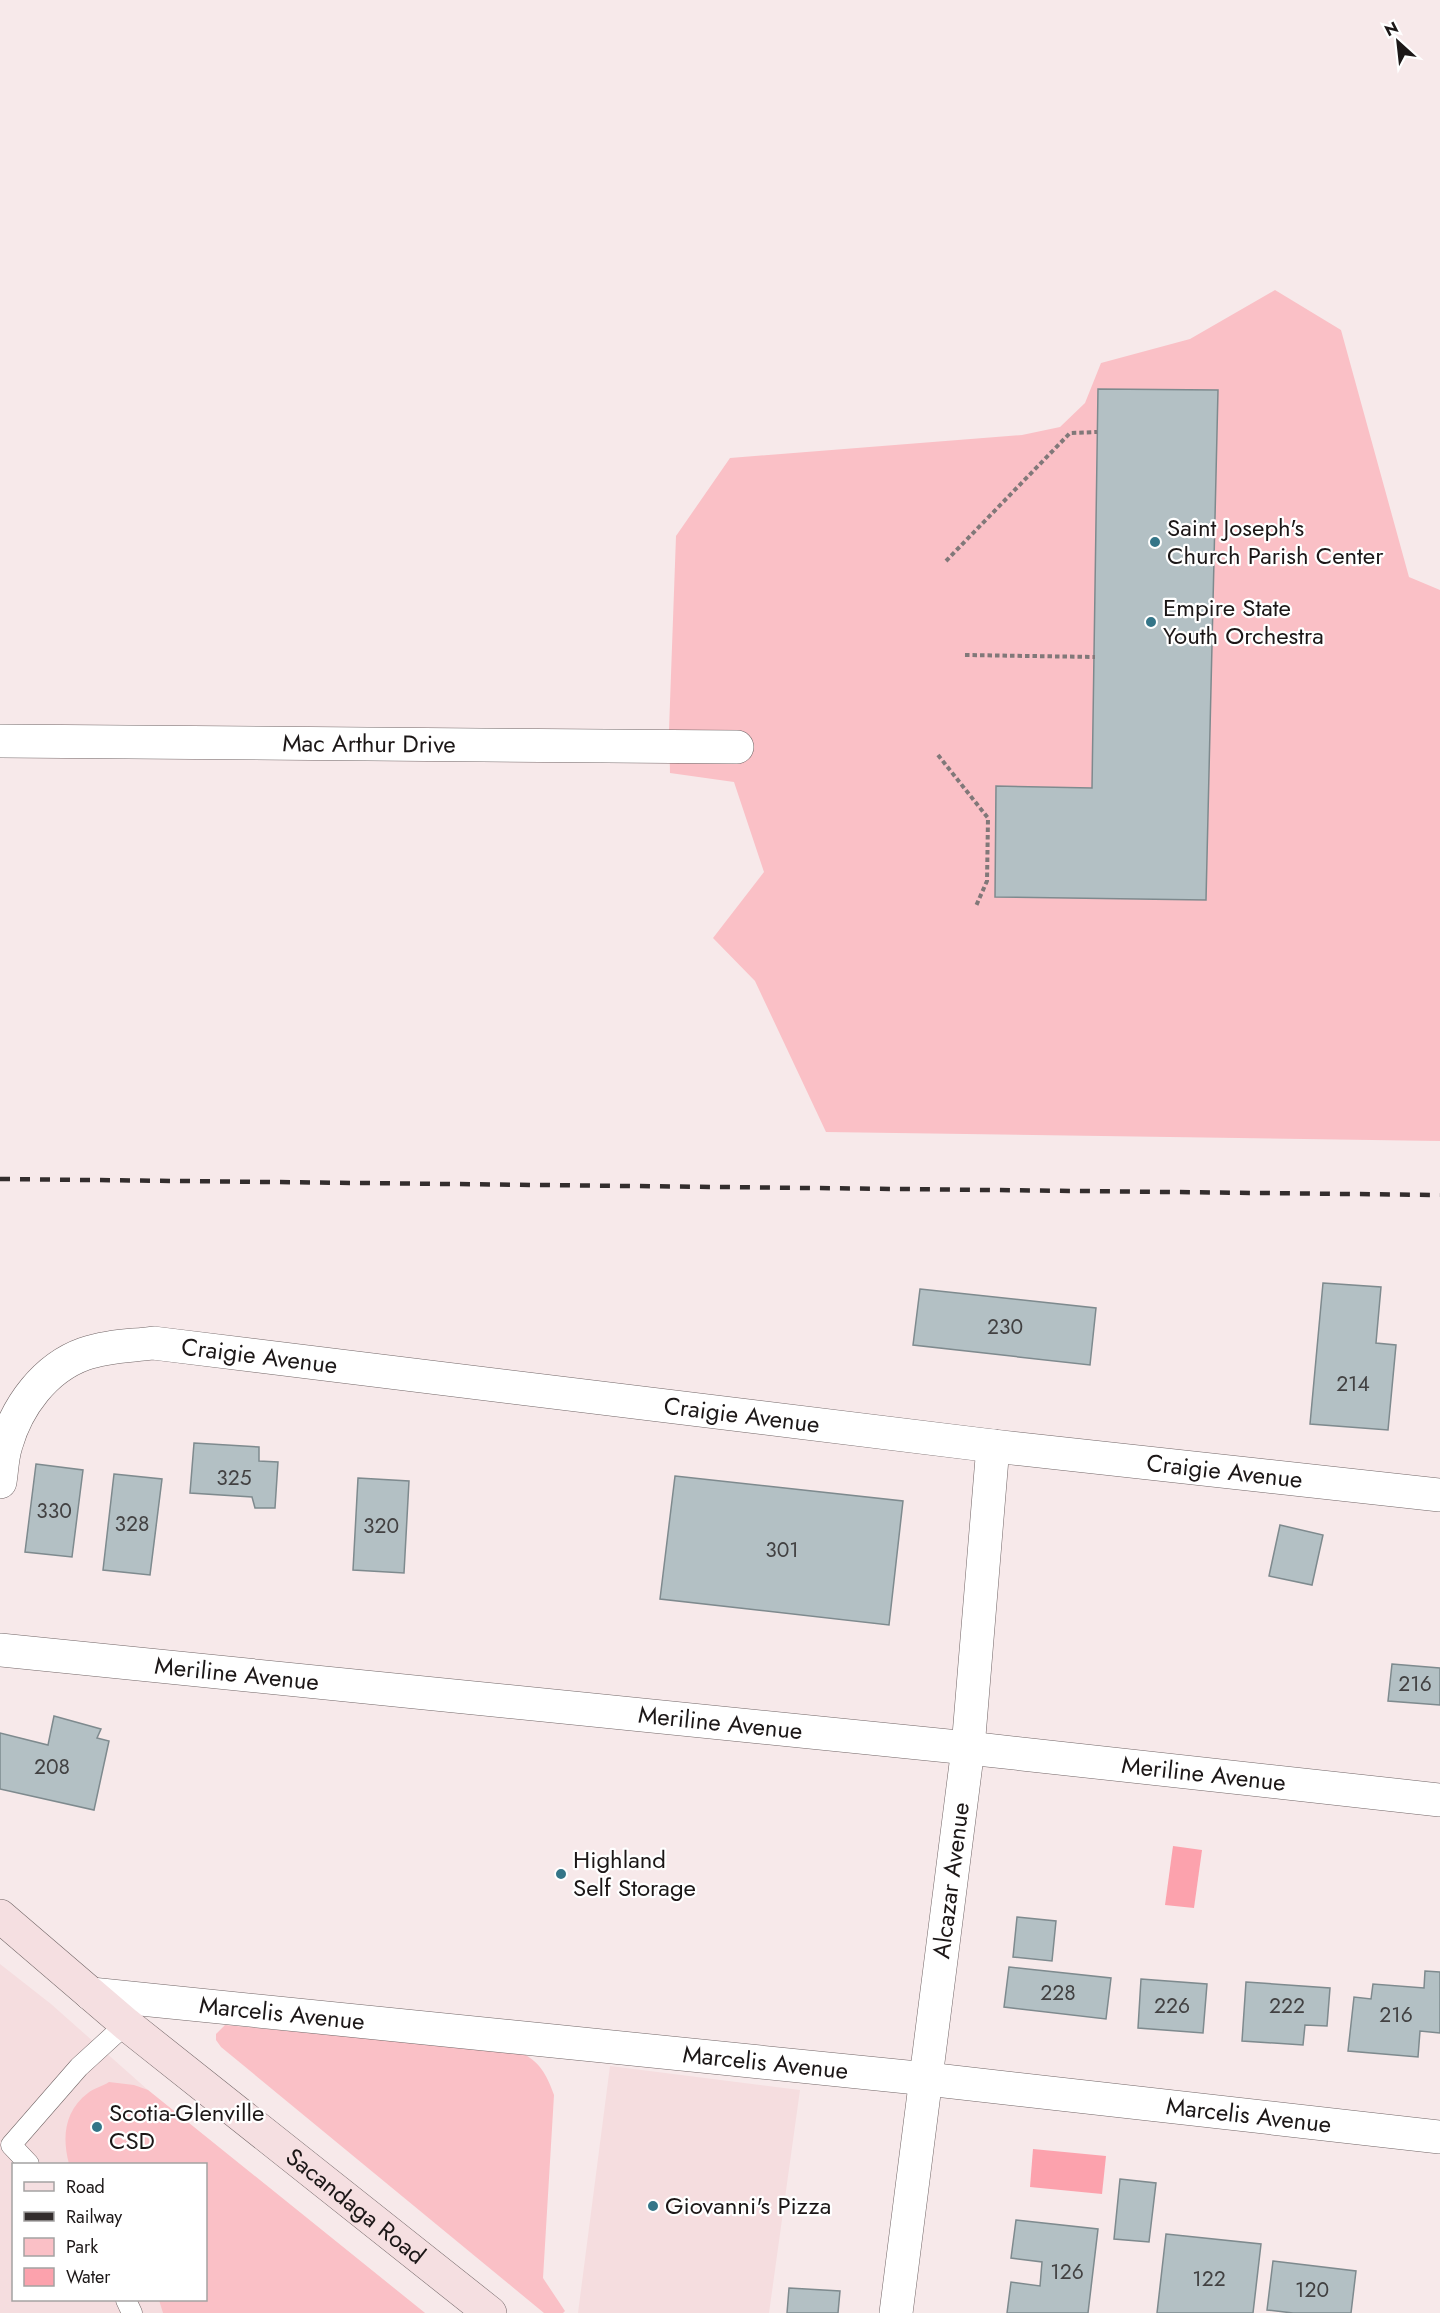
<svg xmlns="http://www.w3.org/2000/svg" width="1440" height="2313" font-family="Jost,sans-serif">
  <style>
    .built { fill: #f5dddf; fill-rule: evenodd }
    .green { fill: #fac0c6 }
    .water { fill: #fca2ad }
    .building { fill: #b3c0c4; stroke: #7e8a8e; stroke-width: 1.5 }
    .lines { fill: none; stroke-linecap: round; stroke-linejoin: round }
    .service-casing { stroke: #726667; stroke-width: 21 }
    .minor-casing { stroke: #726667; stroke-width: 34 }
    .secondary-casing { stroke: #726667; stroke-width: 34 }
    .path { stroke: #817879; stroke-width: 4; stroke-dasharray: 4.5 3; stroke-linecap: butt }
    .service { stroke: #fff; stroke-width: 20 }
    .minor { stroke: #fff; stroke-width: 33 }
    .secondary { stroke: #f5dfe1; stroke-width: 33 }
    .rail { stroke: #332d2d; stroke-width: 4.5; stroke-dasharray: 10 10; stroke-linecap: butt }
    .poi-dot { fill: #347588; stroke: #fff; stroke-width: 2 }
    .labels { text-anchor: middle; stroke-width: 4.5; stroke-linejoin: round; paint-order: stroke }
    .number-label { font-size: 21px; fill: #424142 }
    .poi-label { font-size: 24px; fill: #1c1717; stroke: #fff; text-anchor: start }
    .street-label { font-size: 24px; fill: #1c1717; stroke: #fff }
  </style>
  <rect width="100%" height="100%" fill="#f7e9ea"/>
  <g class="built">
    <path d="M 0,1964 L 51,2004 L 148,2090 L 425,2313 L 0,2313 ZM 14,2164 L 206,2164 L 206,2300 L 14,2300 Z"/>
    <path d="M 610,2066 L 800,2090 L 769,2313 L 578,2313 Z"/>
  </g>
  <g class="green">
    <path d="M 1275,290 L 1341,330 L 1409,577 L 1440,590 L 1440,1141 L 826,1132 L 755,981 L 713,938 L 764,872 L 734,782 L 670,773 L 669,730 L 676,536 L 730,458 L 1022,435 L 1060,427 L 1085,403 L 1101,363 L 1190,339 Z"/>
    <path d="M 225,2025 L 519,2052 C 539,2060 547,2075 554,2095 L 543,2278 L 565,2311 L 563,2313 L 544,2313 L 221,2047 L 216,2040 L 216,2034 Z"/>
    <path d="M 109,2082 L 134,2085 L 148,2090 L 425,2313 L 163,2313 L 159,2300 L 206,2300 L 206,2164 L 69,2164 C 62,2138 64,2111 88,2093 C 94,2088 103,2086 109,2082 Z"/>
  </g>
  <g class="water">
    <path d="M 1173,1846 L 1202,1850 L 1194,1908 L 1165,1905 Z"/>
    <path d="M 1033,2149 L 1106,2156 L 1102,2194 L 1030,2187 Z"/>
  </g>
  <g class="building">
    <path d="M 1098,389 L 1218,390 L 1206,900 L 995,897 L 996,786 L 1092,788 Z"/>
    <path d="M 1323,1283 L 1381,1287 L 1376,1343 L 1396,1345 L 1388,1430 L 1310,1424 Z"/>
    <path d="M 920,1289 L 1096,1308 L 1090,1365 L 913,1345 Z"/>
    <path d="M 194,1443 L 259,1447 L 259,1461 L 278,1462 L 275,1508 L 255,1508 L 252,1497 L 190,1493 Z"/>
    <path d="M 36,1464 L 83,1470 L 72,1557 L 25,1552 Z"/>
    <path d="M 114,1474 L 162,1479 L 150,1575 L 103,1570 Z"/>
    <path d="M 675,1476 L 903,1501 L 889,1625 L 660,1599 Z"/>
    <path d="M 358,1478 L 409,1481 L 404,1573 L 353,1570 Z"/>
    <path d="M 1280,1525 L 1323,1535 L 1312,1585 L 1269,1576 Z"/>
    <path d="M 1392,1664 L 1440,1668 L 1440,1705 L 1388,1701 Z"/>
    <path d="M 54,1716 L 101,1729 L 97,1738 L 109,1741 L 94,1810 L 0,1789 L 0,1733 L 48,1745 Z"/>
    <path d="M 1017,1917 L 1056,1921 L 1052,1961 L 1013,1957 Z"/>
    <path d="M 1009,1967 L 1111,1978 L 1106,2019 L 1004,2007 Z"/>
    <path d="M 1425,1971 L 1440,1972 L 1440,2033 L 1420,2031 L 1418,2057 L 1348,2051 L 1354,1997 L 1371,1999 L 1373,1984 L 1424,1988 Z"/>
    <path d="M 1141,1979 L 1207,1984 L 1203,2033 L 1138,2028 Z"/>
    <path d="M 1246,1982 L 1330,1988 L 1327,2026 L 1305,2025 L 1303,2045 L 1242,2041 Z"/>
    <path d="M 1120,2179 L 1156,2183 L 1149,2242 L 1114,2239 Z"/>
    <path d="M 1016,2220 L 1098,2229 L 1088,2313 L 1007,2313 L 1011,2282 L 1040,2286 L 1042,2262 L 1011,2258 Z"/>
    <path d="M 1166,2234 L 1261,2244 L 1253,2313 L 1157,2313 Z"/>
    <path d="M 1273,2261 L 1356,2271 L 1351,2313 L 1293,2313 L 1267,2310 Z"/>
    <path d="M 789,2288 L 840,2291 L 838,2313 L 787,2313 Z"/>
  </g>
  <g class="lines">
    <g class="service-casing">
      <g id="service">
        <path d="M 29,2164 L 11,2145 L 79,2067 L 126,2024"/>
        <path d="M 126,2300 L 132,2313"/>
      </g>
    </g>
    <g class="minor-casing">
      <g id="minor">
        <path id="s1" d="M 0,741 L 737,747"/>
        <path id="s2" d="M 0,1482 C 2,1470 2,1457 6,1445 C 17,1406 45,1368 84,1354 C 106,1346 130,1346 153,1343 L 993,1446 L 1440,1495"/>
        <path id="s3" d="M 0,1650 L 968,1748 L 1440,1800"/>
        <path id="s4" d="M 91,1994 L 927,2079 L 1440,2137"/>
        <path id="s5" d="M 896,2313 L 968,1748 L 993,1446"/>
      </g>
    </g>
    <g class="secondary-casing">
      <g id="secondary">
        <path id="s6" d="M 0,1916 L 126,2024 L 490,2313"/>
      </g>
    </g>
    <g class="path">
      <path d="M 946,561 L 1070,433 L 1097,432"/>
      <path d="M 965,655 L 1095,657"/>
      <path d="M 938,755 L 988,818 L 987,881 L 976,906"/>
    </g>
    <use href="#service" class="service"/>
    <use href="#minor" class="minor"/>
    <use href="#secondary" class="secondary"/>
    <path class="rail" d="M 0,1179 L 1440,1195"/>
  </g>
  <g class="poi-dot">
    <circle cx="1155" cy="542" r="6"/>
    <circle cx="1151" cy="622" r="6"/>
    <circle cx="561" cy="1874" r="6"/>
    <circle cx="97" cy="2127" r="6"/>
    <circle cx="653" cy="2206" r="6"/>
  </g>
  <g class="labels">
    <g class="number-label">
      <text x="1005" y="1334">230</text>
      <text x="1353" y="1391">214</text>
      <text x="234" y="1485">325</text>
      <text x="54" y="1518">330</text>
      <text x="132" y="1531">328</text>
      <text x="381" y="1533">320</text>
      <text x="782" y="1557">301</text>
      <text x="1415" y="1691">216</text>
      <text x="52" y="1774">208</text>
      <text x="1058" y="2000">228</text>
      <text x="1172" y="2013">226</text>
      <text x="1287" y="2013">222</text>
      <text x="1396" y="2022">216</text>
      <text x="1067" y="2279">126</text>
      <text x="1209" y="2286">122</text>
      <text x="1312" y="2297">120</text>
    </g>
    <g class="poi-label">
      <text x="1167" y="536">Saint Joseph's<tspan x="1167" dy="28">Church Parish Center</tspan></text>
      <text x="1163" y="616">Empire State<tspan x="1163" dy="28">Youth Orchestra</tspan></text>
      <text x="573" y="1868">Highland<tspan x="573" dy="28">Self Storage</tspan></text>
      <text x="109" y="2121">Scotia-Glenville<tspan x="109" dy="28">CSD</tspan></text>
      <text x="665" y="2214">Giovanni's Pizza</text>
    </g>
    <g class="street-label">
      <text dy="8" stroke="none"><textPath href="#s1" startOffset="369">Mac Arthur Drive</textPath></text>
      <text dy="8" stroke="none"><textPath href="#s2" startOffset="339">Craigie Avenue</textPath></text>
      <text dy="8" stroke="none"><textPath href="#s2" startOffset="825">Craigie Avenue</textPath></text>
      <text dy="8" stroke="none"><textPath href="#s2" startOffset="1311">Craigie Avenue</textPath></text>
      <text dy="8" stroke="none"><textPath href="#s3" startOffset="238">Meriline Avenue</textPath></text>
      <text dy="8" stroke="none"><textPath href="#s3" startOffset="724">Meriline Avenue</textPath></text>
      <text dy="8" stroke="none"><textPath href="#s3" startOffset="1210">Meriline Avenue</textPath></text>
      <text dy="8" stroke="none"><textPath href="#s5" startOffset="436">Alcazar Avenue</textPath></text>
      <text dy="8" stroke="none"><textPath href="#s4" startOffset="192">Marcelis Avenue</textPath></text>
      <text dy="8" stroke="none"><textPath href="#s4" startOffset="678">Marcelis Avenue</textPath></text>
      <text dy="8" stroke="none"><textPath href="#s4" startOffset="1164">Marcelis Avenue</textPath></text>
      <text dy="8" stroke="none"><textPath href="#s6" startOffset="459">Sacandaga Road</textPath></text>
    </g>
  </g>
  <rect x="12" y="2163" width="195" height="138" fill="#ffffff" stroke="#a4a2a2" stroke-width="1.5"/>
  <rect x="24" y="2182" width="30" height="9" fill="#f5dfe1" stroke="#a4a2a2" stroke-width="1.5"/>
  <text x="66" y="2193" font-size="18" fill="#1c1717">Road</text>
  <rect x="24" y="2212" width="30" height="9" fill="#332d2d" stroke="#a4a2a2" stroke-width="1.5"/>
  <text x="66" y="2223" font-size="18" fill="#1c1717">Railway</text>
  <rect x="24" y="2238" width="30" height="18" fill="#fac0c6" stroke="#a4a2a2" stroke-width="1.5"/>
  <text x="66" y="2253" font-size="18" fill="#1c1717">Park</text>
  <rect x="24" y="2268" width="30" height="18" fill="#fca2ad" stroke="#a4a2a2" stroke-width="1.5"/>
  <text x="66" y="2283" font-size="18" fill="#1c1717">Water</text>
  <g transform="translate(1398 42) rotate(333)" stroke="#ffffff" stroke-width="4.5" paint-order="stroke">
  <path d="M0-4.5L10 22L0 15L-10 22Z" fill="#1c1717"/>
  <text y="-9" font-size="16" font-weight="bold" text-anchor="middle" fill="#1c1717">N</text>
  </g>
</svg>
